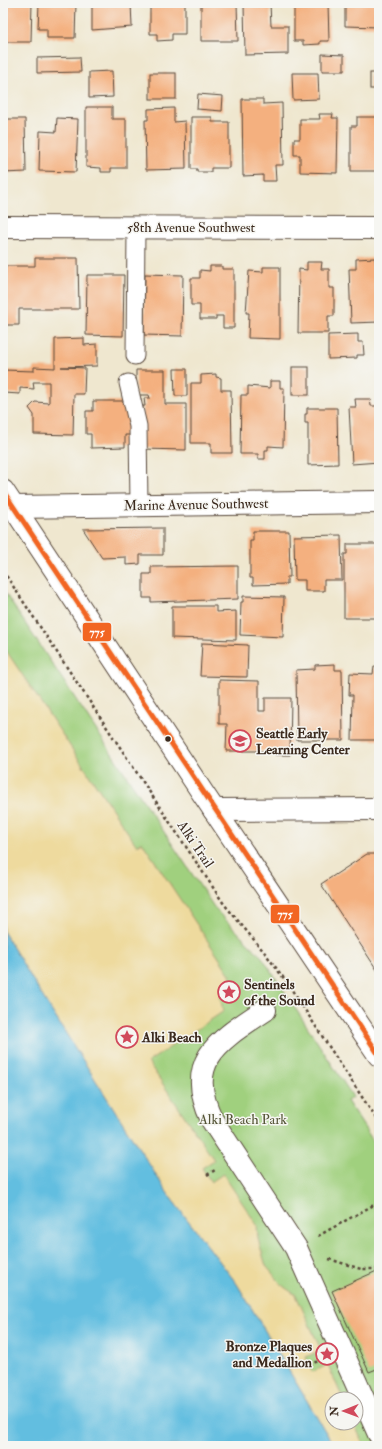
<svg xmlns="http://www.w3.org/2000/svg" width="382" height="1449" font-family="'IM FELL Double Pica',serif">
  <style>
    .green { fill: #a0d07e; stroke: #6e7d4e; fill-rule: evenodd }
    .sand { fill: #eeda9e; stroke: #94825e }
    .water { fill: #62bee0; stroke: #4e747f }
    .building { fill: #f4b07f }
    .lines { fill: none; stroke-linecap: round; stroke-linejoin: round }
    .service-casing { stroke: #564639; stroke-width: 19 }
    .pedestrian-casing { stroke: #564639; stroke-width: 24 }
    .minor-casing { stroke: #564639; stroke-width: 24 }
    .secondary-casing { stroke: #564639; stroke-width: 24 }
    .path { stroke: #564639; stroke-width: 2.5; stroke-dasharray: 3 3; stroke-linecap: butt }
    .service { stroke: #fff; stroke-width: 17 }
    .pedestrian { stroke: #fff; stroke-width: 22 }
    .minor { stroke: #fff; stroke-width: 22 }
    .secondary { stroke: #fff; stroke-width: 22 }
    .bus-1-casing { stroke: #f6f6f2; stroke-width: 8 }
    .bus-1 { stroke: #f26522; stroke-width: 5 }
    .bus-dot { fill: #3b2a1e; stroke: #f6f6f2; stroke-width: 1.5 }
    .labels { text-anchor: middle; stroke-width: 3; stroke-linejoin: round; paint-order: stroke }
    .street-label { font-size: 14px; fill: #3b2a1e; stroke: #f6f6f2 }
    .poi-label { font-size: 14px; font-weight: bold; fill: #3b2a1e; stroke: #f6f6f2; text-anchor: start }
    .park-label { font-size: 14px; fill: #545436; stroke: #f6f6f2 }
    .line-badge { stroke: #f6f6f2; stroke-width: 1.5 }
    .badge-label { font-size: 11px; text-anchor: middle; font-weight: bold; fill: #fff }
  </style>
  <rect width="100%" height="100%" fill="#f6f6f2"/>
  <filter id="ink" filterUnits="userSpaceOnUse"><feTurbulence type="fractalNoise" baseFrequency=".025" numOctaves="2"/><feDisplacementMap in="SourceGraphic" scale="8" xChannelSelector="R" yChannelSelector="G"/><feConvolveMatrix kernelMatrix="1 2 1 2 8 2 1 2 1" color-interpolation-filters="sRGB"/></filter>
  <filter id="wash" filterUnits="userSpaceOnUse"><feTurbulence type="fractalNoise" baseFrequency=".012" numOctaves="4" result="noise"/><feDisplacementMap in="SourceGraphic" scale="16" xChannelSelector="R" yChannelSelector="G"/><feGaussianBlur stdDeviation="0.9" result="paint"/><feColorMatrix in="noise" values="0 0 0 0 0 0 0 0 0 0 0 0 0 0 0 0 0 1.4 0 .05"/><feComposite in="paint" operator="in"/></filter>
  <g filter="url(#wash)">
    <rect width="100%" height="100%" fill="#efe7cf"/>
    <path class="green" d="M 3,590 L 216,910 L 262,957 L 353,1097 L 347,1101 L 379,1150 L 379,1446 L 334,1446 L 170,1197 L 3,931 ZM 332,1399 L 356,1399 L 356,1423 L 332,1423 Z"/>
    <path class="sand" d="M 3,646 L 137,846 L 142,842 L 231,976 C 220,986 218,998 224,1011 L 148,1062 L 214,1160 L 202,1168 L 211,1182 L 223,1174 L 257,1225 L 258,1239 L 266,1266 L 284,1287 L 296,1295 L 321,1350 L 306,1357 L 312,1372 L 328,1365 L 343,1399 L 332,1399 L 332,1423 L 354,1423 L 364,1446 L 334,1446 L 237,1284 L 170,1197 L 49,1007 L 3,931 Z"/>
    <path class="water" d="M 3,931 L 49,1007 L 170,1197 L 237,1284 L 334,1446 L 3,1446 Z"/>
    <g id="blocks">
      <g class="building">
        <path d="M 3,3 L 32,3 L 31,42 L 3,42 Z"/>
        <path d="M 39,3 L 76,3 L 75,38 L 47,38 L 47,29 L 38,29 Z"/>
        <path d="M 92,3 L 131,3 L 132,27 L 92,30 Z"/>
        <path d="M 150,3 L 185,3 L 185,34 L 172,34 L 172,40 L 157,41 L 157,34 L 150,34 Z"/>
        <path d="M 201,3 L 237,3 L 238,41 L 201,41 Z"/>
        <path d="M 244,3 L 270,3 L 271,26 L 288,26 L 288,54 L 245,55 Z"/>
        <path d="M 294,3 L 328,3 L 329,41 L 320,41 L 320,44 L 303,45 L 303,41 L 294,41 Z"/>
        <path d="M 345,3 L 379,3 L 379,27 L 345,26 Z"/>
        <path d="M 376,44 L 379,44 L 379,70 L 375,70 Z"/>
        <path d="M 322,54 L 344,55 L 344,71 L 322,71 Z"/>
        <path d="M 80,57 L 81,72 L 37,73 L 37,58 Z"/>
        <path d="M 112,71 L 113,97 L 89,98 L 89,72 Z"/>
        <rect x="150" y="73" width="26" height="26"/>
        <path d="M 292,73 L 318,73 L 319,99 L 293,100 Z"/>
        <rect x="370" y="73" width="9" height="16"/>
        <path d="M 198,94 L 223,96 L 222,111 L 197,109 Z"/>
        <path d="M 242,99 L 263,99 L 263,104 L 282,103 L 283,165 L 275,165 L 276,181 L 263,181 L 263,175 L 243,176 Z"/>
        <path d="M 86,107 L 112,107 L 112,119 L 126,119 L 126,168 L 111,168 L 111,172 L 101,172 L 101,168 L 86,167 Z"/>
        <path d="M 174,108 L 174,122 L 185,121 L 186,169 L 146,170 L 145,120 L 148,120 L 148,109 Z"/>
        <path d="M 319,114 L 333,114 L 332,118 L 338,118 L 337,173 L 300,172 L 300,155 L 294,155 L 294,139 L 300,139 L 300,119 L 320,119 Z"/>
        <path d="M 191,117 L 212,117 L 212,122 L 229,122 L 229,168 L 211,168 L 211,172 L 197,172 L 197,169 L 191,169 Z"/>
        <path d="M 357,117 L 379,117 L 379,171 L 351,171 L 351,126 L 357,126 Z"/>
        <path d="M 57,118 L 78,119 L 76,172 L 39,171 L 40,131 L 56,132 Z"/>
        <path d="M 6,119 L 25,119 L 26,172 L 3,173 L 3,132 L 6,132 Z"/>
        <path d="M 35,258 L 78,258 L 79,309 L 19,309 L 19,325 L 3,325 L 3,266 L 35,266 Z"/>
        <path d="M 375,258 L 376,270 L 379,270 L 379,322 L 351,323 L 349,269 L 356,269 L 356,259 Z"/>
        <path d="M 307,262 L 322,262 L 321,269 L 329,269 L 329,288 L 334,288 L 334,316 L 328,316 L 328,333 L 298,333 L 299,269 L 307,270 Z"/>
        <path d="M 210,266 L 222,266 L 222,269 L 234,269 L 234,328 L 223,328 L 223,316 L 216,316 L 216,319 L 200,319 L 200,305 L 191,305 L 191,278 L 200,278 L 200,270 L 210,271 Z"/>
        <path d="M 263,267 L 280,267 L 280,339 L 248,338 L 249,313 L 246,313 L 249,271 L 263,272 Z"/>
        <path d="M 145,274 L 183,275 L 182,336 L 144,335 Z"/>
        <path d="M 87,275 L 124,275 L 123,336 L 86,335 Z"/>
        <path d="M 358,334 L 358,342 L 363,342 L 364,355 L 357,355 L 357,358 L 328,359 L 328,335 Z"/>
        <path d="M 84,338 L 84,345 L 97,344 L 97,366 L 61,367 L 85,368 L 84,394 L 74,394 L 73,435 L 34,434 L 34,415 L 29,408 L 35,402 L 49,403 L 49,382 L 33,382 L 34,389 L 20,388 L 20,394 L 4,393 L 3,370 L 34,371 L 34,367 L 55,368 L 55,339 Z"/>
        <rect x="292" y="367" width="17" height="28"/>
        <path d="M 174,369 L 187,369 L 187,396 L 175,396 Z"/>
        <path d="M 136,370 L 165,370 L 165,404 L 186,404 L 186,450 L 142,449 L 143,406 L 145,406 L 144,398 L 150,398 L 149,395 L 136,395 Z"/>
        <path d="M 216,374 L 216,377 L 221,378 L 221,390 L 231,390 L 232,453 L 211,453 L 211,443 L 191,443 L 191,383 L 201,383 L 201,375 Z"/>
        <path d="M 270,381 L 280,381 L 280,388 L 284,388 L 283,447 L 268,446 L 268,450 L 265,450 L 265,459 L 258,459 L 258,454 L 240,454 L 241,395 L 248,395 L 248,386 L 270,388 Z"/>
        <path d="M 355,399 L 370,399 L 371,406 L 379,406 L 379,462 L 352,464 L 349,407 L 356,407 Z"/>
        <path d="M 93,401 L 128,401 L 130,435 L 125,435 L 125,447 L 91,448 L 91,434 L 86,434 L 86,411 L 93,411 Z"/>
        <path d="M 307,408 L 337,408 L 338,464 L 308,465 L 308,423 L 305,423 L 305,414 L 307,414 Z"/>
        <path d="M 163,528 L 163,555 L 140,555 L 140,564 L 126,565 L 126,557 L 102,558 L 83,529 Z"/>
        <path d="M 253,531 L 289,531 L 290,577 L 287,577 L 287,584 L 253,585 L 253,578 L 250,578 L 250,540 L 253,540 Z"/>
        <path d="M 341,535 L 342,580 L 324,580 L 324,591 L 305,591 L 305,580 L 295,580 L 294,536 Z"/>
        <path d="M 347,544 L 379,544 L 379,618 L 344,618 L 344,554 L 347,554 Z"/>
        <path d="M 238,566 L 238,599 L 151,602 L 151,598 L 143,598 L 143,574 L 151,574 L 151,567 Z"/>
        <path d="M 243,596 L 284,597 L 283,637 L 240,635 L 241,602 L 243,602 Z"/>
        <path d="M 172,606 L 216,606 L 216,612 L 236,611 L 236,640 L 172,638 Z"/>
        <path d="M 202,643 L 248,645 L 247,677 L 200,676 Z"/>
        <path d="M 335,664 L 335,670 L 342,670 L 343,740 L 297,740 L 296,670 L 315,669 L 315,665 Z"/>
        <path d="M 374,667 L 379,667 L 379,740 L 352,740 L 353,695 L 349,695 L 350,673 L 373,674 Z"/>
        <path d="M 219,680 L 259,681 L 259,711 L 265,711 L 265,698 L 291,698 L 290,755 L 275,755 L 276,751 L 226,751 L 227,724 L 219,724 Z"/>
        <path d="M 367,854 L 379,854 L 379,973 L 321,884 Z"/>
        <path d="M 379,1270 L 379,1368 L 369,1372 L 332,1291 Z"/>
      </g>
    </g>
  </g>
  <g filter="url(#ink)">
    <use href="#blocks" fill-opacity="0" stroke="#564639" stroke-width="1"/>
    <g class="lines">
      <g class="service-casing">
        <g id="service">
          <path d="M 135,356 L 136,227"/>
          <path d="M 128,383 L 138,426 L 139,505"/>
        </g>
      </g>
      <g class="pedestrian-casing">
        <path id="pedestrian" d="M 265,1010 C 220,1040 183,1060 212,1120 L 296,1248 L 379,1434"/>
      </g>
      <g class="minor-casing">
        <g id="minor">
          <path d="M 3,227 L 379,228"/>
          <path d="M 13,507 L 379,502"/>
          <path d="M 214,810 L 379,809"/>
        </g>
      </g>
      <g class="secondary-casing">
        <path id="secondary" d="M 3,491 L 204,795 L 379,1055"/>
      </g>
      <g class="path">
        <path d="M 3,571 L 224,904 L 265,953 L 288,984 L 379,1123"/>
        <path d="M 207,1175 L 215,1170"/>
        <path d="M 318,1236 L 379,1202"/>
        <path d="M 329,1259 L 361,1269 L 379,1269"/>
        <path d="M 309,1365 L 318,1361"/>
      </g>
      <use href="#service" class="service"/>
      <use href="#pedestrian" class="pedestrian"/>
      <use href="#minor" class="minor"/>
      <use href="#secondary" class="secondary"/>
      <g class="bus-1-casing">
        <path id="bus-1" d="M 3,491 L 379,1055"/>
      </g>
      <use href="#bus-1" class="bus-1"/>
    </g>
  </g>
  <defs>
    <g id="school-ring" transform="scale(1.15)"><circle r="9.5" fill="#f6f6f2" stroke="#d1495b" stroke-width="1.5"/><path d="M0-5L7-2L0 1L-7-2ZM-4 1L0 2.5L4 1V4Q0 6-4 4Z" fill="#d1495b"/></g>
    <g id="sight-ring" transform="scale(1.15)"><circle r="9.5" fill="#f6f6f2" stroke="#d1495b" stroke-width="1.5"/><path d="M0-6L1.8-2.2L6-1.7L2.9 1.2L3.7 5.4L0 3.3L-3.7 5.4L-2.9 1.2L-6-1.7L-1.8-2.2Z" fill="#d1495b"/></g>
  </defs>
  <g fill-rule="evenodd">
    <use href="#school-ring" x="240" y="741"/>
    <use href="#sight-ring" x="229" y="992"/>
    <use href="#sight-ring" x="127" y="1037"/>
    <use href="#sight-ring" x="327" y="1354"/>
  </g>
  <circle class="bus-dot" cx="168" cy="739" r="3.5"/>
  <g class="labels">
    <g class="street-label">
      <text x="191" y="232">58th Avenue Southwest</text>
      <text transform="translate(196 504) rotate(-1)" y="5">Marine Avenue Southwest</text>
      <text transform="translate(196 844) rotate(56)" y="5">Alki Trail</text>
    </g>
    <g class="poi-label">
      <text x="256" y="738">Seattle Early<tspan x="256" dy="16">Learning Center</tspan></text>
      <text x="244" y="989">Sentinels<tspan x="244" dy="16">of the Sound</tspan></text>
      <text x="142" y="1042">Alki Beach</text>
      <text x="312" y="1351" text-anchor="end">Bronze Plaques<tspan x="312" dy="16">and Medallion</tspan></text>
    </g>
    <g class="park-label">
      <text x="243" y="1124">Alki Beach Park</text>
    </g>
  </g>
  <g class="line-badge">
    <rect x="82" y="622" width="30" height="20" rx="4" fill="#f26522"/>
    <rect x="270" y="904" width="30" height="20" rx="4" fill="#f26522"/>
  </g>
  <g class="badge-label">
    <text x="97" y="636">775</text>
    <text x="285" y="918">775</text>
  </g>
  <rect width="382" height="1449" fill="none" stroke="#f6f6f2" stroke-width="16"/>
  <g transform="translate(344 1411) rotate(269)"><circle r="19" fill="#f6f6f2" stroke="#aba49d"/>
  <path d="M0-3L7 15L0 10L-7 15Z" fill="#d1495b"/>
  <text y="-6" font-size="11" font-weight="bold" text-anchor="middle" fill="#3b2a1e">N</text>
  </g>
</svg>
